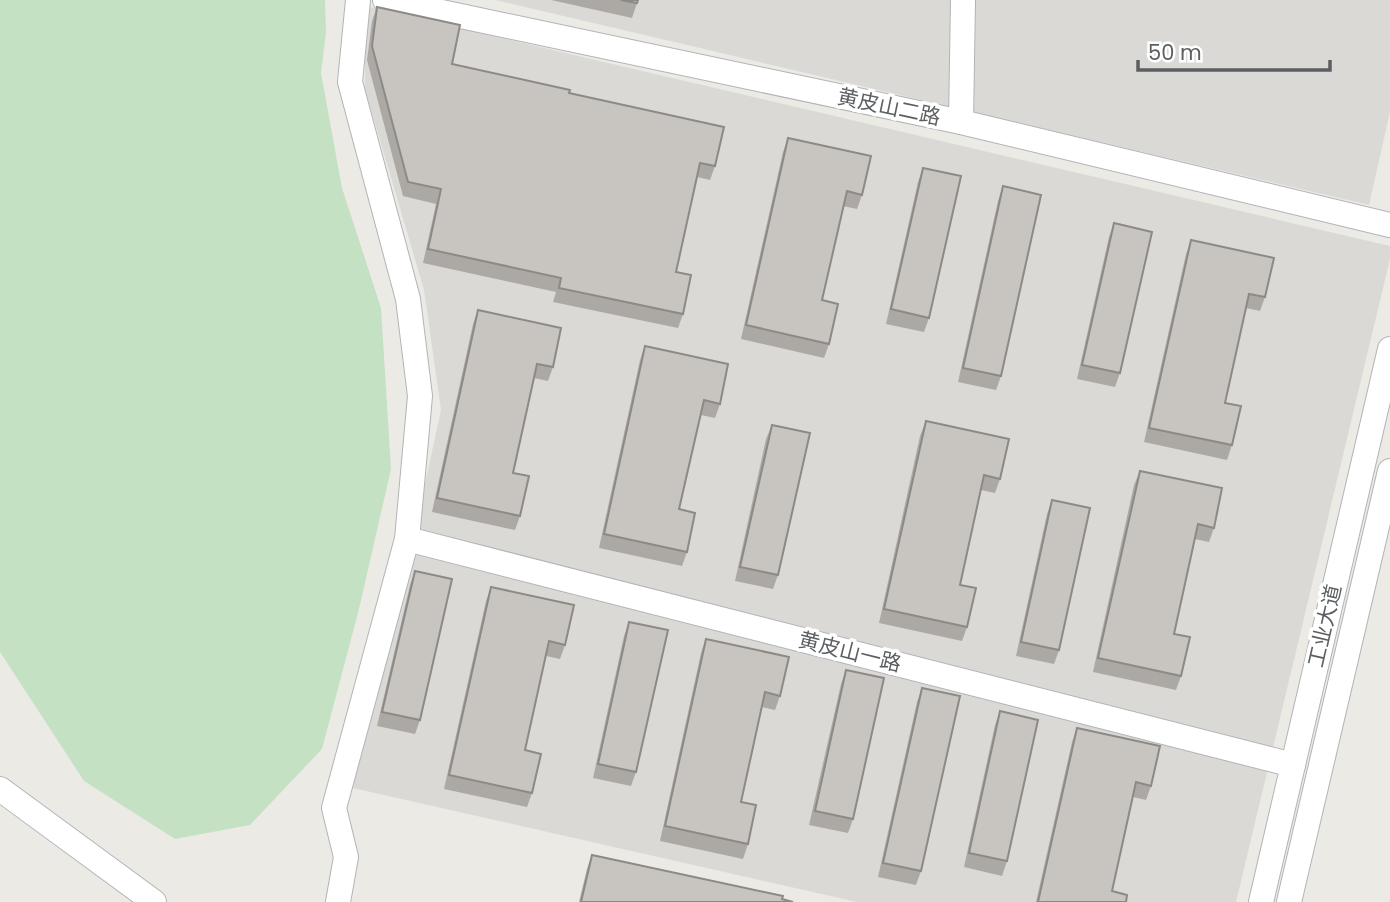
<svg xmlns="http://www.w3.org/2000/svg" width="1390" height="902" font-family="Poppins,'Noto Sans SC',sans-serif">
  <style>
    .industrial { fill: #dbd9d6 }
    .green { fill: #c5e1c3 }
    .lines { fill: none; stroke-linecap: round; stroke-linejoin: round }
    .minor-casing { stroke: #b1b4b7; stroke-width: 26 }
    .minor { stroke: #fff; stroke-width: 24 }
    .wall { fill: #aca9a5 }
    .building { fill: #c8c5c0; stroke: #8c8a86; stroke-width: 2 }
    .labels { text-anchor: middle; stroke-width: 7; stroke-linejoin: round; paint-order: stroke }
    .street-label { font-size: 21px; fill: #5c5f62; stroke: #fff }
  </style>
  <rect width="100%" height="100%" fill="#eceae4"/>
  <g class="industrial">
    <path d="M 495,0 L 1390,0 L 1390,112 L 1369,205 Z"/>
    <path d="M 365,6 L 1390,246 L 1390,259 L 1236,902 L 857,902 L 353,788 L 409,558 L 441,410 L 424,290 L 365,89 Z"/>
  </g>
  <path class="green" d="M 0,0 L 325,0 L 326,32 L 321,73 L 342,188 L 381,308 L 391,469 L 359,609 L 322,749 L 250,825 L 175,839 L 84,781 L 0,652 Z"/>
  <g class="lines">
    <g class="minor-casing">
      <g id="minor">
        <path d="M 385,0 L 961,122 L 1390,225"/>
        <path d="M 961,122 L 963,0"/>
        <path d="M 407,539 L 1293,765"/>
        <path d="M 0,789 L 154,902"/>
        <path d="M 338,902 L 346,857 L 334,808 L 407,539 L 420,396 L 408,299 L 350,82 L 358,0"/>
        <path d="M 1261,902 L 1390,349"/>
        <path d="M 1289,902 L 1390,471"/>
      </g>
    </g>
    <use href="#minor" class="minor"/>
  </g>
  <g class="wall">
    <path d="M 551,0 L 638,0 L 632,18 Z"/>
    <path d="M 377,7 L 452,64 L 569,93 L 715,166 L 710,180 L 697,177 L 676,272 L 683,314 L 678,328 L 553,302 L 556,292 L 423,263 L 436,204 L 403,196 L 367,60 L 372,21 Z"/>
    <path d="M 788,138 L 862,195 L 857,209 L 843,206 L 822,300 L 829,344 L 824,358 L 741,339 L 783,152 Z"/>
    <path d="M 923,168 L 929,318 L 924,332 L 886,324 L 918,182 Z"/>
    <path d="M 1003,186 L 1001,376 L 996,390 L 958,382 L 998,201 Z"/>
    <path d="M 1114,223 L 1120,373 L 1115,387 L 1077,379 L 1109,237 Z"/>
    <path d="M 1191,240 L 1265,297 L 1260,311 L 1246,308 L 1225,403 L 1232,445 L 1227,460 L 1144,442 L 1186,254 Z"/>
    <path d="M 478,310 L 553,367 L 548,381 L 534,378 L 513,473 L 520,516 L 515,530 L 432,512 L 473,324 Z"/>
    <path d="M 645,346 L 720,404 L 715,418 L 701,415 L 679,509 L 687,552 L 682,566 L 599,548 L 640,360 Z"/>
    <path d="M 926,421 L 1000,479 L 995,493 L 981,490 L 960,585 L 967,627 L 962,641 L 879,623 L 920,436 Z"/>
    <path d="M 772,425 L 778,575 L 773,589 L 735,581 L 766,439 Z"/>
    <path d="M 1140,471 L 1214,528 L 1209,542 L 1195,539 L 1174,634 L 1181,676 L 1176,690 L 1093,672 L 1134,485 Z"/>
    <path d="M 1052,500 L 1059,650 L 1054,664 L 1016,656 L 1047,514 Z"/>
    <path d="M 415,571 L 420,720 L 415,734 L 377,726 L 410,585 Z"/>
    <path d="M 491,587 L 565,645 L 560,659 L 546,656 L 525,750 L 532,793 L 527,807 L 444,789 L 486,601 Z"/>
    <path d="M 629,622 L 636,772 L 631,786 L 593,778 L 624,636 Z"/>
    <path d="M 706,639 L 780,696 L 775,710 L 762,707 L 741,802 L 748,844 L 743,859 L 660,841 L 701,653 Z"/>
    <path d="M 846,670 L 853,819 L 848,833 L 809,825 L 841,684 Z"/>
    <path d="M 922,688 L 921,871 L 916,885 L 878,877 L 917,702 Z"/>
    <path d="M 1000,711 L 1007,861 L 1002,876 L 964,867 L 995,725 Z"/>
    <path d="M 1077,728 L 1151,786 L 1146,800 L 1133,797 L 1112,891 L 1126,902 L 1036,902 L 1072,742 Z"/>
    <path d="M 592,855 L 782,899 L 793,902 L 579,902 L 587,869 Z"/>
  </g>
  <g class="building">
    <path d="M 621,0 L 638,0 L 637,3 Z"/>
    <path d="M 377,7 L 460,25 L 452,64 L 570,90 L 569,93 L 724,127 L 715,166 L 700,163 L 676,272 L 691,275 L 683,314 L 559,288 L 561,278 L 428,249 L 441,189 L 408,182 L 372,46 Z"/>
    <path d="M 788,138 L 871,156 L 862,195 L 847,191 L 822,300 L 838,304 L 829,344 L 746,325 Z"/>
    <path d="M 923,168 L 961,176 L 929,318 L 891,309 Z"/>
    <path d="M 1003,186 L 1041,195 L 1001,376 L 963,368 Z"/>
    <path d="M 1114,223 L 1152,232 L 1120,373 L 1082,365 Z"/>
    <path d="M 1191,240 L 1274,258 L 1265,297 L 1249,294 L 1225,403 L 1241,406 L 1232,445 L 1149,428 Z"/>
    <path d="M 478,310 L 561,328 L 553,367 L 537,364 L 513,473 L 529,476 L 520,516 L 437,498 Z"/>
    <path d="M 645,346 L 728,364 L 720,404 L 704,400 L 679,509 L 695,513 L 687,552 L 604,534 Z"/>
    <path d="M 926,421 L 1009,439 L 1000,479 L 984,475 L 960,585 L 976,588 L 967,627 L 884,609 Z"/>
    <path d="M 772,425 L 810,433 L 778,575 L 740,567 Z"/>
    <path d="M 1140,471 L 1222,488 L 1214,528 L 1198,524 L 1174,634 L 1190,637 L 1181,676 L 1098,658 Z"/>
    <path d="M 1052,500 L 1090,508 L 1059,650 L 1021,642 Z"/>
    <path d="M 415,571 L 452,579 L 420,720 L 382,712 Z"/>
    <path d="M 491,587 L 574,605 L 565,645 L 549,641 L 525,750 L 541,754 L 532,793 L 449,775 Z"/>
    <path d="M 629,622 L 668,630 L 636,772 L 598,764 Z"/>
    <path d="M 706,639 L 789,657 L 780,696 L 765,692 L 741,802 L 756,805 L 748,844 L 665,826 Z"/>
    <path d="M 846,670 L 884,678 L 853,819 L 815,811 Z"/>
    <path d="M 922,688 L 960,696 L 921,871 L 883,863 Z"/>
    <path d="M 1000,711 L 1038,720 L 1007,861 L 969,853 Z"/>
    <path d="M 1077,728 L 1160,746 L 1151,786 L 1136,782 L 1112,891 L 1127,895 L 1126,902 L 1038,902 Z"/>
    <path d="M 592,855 L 783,896 L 782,899 L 793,902 L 581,902 Z"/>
  </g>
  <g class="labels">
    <g class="street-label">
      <text transform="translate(889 107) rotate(12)" y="7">黄皮山二路</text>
      <text transform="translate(1325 626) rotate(-77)" y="7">工业大道</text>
      <text transform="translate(850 652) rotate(14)" y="7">黄皮山一路</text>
    </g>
  </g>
  <path d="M1138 60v10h192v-10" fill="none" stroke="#5c5f62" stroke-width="3.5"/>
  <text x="1148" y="60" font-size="21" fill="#5c5f62" stroke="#ffffff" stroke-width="5" paint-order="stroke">50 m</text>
</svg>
